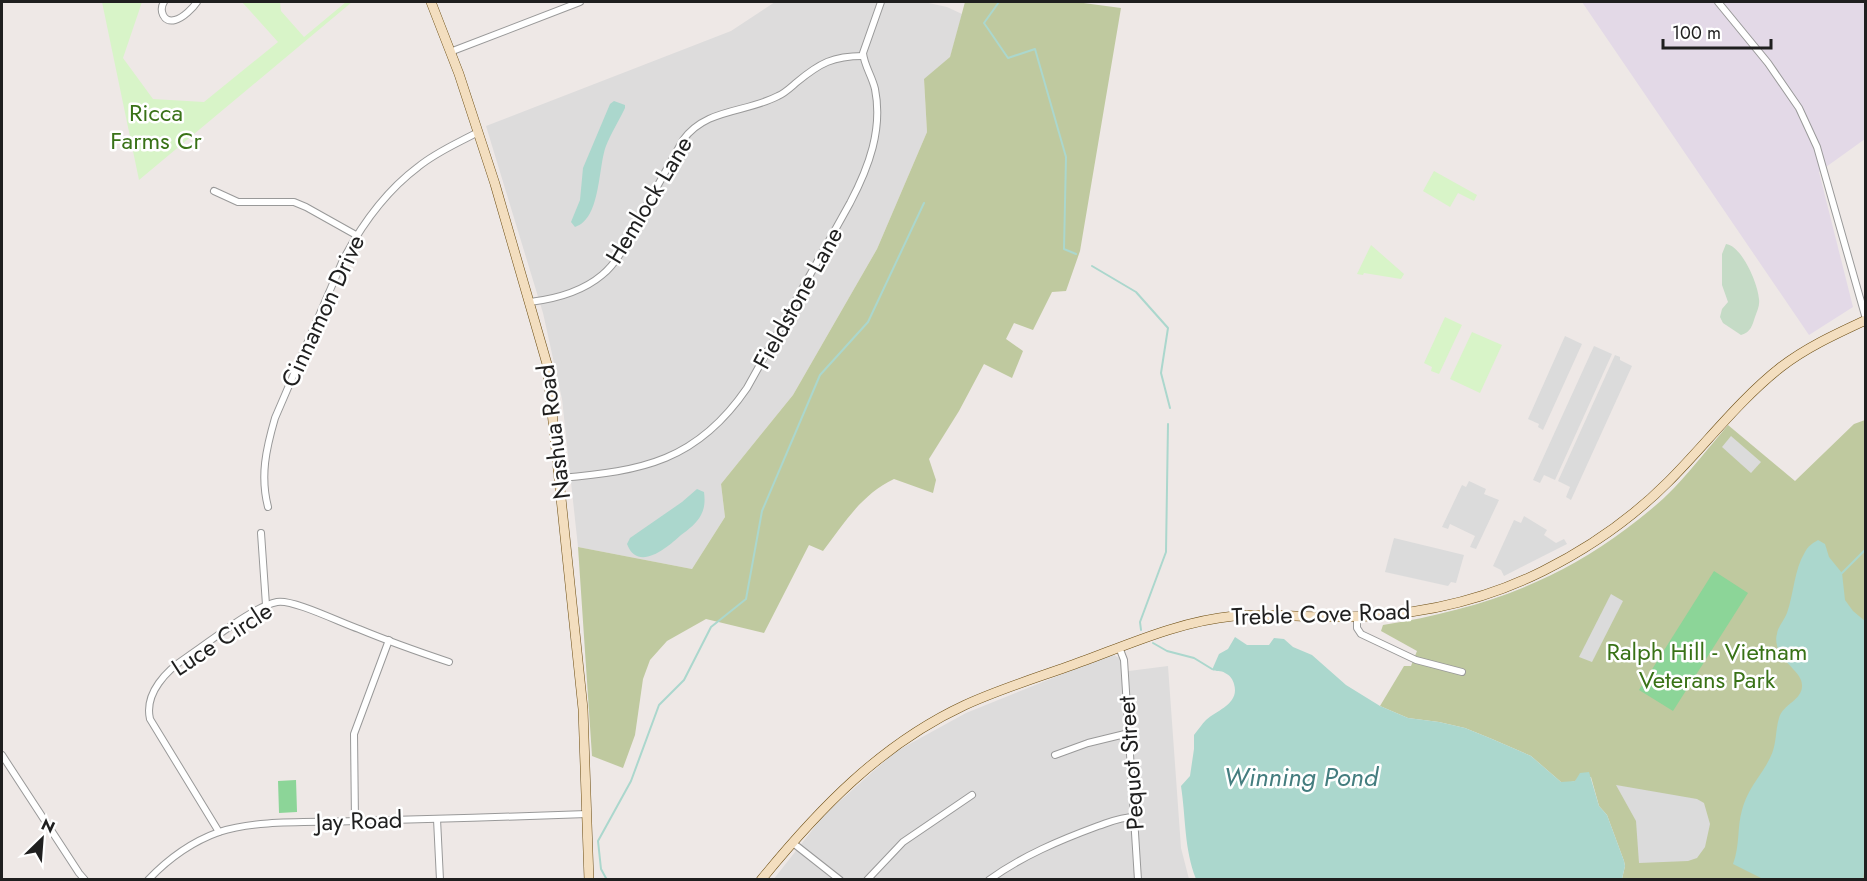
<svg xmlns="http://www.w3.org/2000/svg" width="1867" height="881" font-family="Jost,sans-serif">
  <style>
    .residential { fill: #dddcdc }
    .industrial { fill: #e3d9e7 }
    .forest { fill: #bfc99f }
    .wetland { fill: #c5dbc6 }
    .park { fill: #d8f4c8 }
    .pitch { fill: #8cd598 }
    .parking { fill: #dbdbdb }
    .water { fill: #abd7cd }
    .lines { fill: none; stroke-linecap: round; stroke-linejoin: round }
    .stream { stroke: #abd7cd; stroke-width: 2 }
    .street-casing { stroke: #999; stroke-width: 8 }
    .secondary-casing { stroke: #6b4c11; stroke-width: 10 }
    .street { stroke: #fff; stroke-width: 6 }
    .secondary { stroke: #f3debf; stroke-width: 9 }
    .labels { text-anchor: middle; stroke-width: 5; stroke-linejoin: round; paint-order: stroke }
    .park-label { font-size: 24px; fill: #397217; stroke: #fff }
    .street-label { font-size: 24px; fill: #1f1f1f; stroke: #fff }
    .water-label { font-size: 26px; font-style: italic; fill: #447d7f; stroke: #fff }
  </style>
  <rect width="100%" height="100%" fill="#eee8e6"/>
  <g class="residential">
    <path d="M 775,2 L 924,2 L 947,7 L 962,14 L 950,58 L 924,80 L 927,132 L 877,249 L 793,395 L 721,484 L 725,517 L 692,569 L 578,547 L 562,399 L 543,313 L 486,126 L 731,31 Z"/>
    <path d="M 1112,654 L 1121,659 L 1121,672 L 1168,666 L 1181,848 L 1189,879 L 773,880 L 824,815 L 895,752 L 966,713 Z"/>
  </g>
  <path class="industrial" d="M 1582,2 L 1865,2 L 1865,139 L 1819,172 L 1853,307 L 1809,335 Z"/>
  <g class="forest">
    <path d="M 965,2 L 1076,2 L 1121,8 L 1080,251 L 1066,291 L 1052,292 L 1033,330 L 1014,323 L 1006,339 L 1023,351 L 1012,378 L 984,364 L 959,411 L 929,459 L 936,480 L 933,493 L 894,479 C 862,494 844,523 823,551 L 809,545 L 764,633 L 706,619 L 667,641 L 650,660 L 643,679 L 635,735 L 623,768 L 592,756 L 578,547 L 692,569 L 725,517 L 721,484 L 793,395 L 877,249 L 927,132 L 924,79 L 950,57 Z"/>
    <path d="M 1865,420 L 1865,879 L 1622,879 L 1625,866 L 1624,861 L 1607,815 L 1599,806 L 1591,777 L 1567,783 L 1561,782 L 1531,756 L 1492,739 L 1465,728 L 1439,722 L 1408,718 L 1380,706 L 1404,666 L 1411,666 L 1417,651 L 1381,631 L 1383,625 C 1474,610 1552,585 1626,529 C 1643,516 1660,503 1675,487 C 1693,468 1710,446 1728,425 L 1795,481 L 1854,424 Z"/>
  </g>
  <path class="wetland" d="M 1726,244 C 1742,246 1758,284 1759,299 C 1760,306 1757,311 1755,317 C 1752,326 1751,332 1741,335 L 1723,323 L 1720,317 L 1722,309 L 1728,302 L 1722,285 L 1722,254 Z"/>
  <g class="park">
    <path d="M 102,2 L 142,2 L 123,58 L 153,99 L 204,102 L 278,42 L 242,2 L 280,2 L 281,11 L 304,37 L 346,2 L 352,2 L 139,180 Z"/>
    <path d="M 1434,171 L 1477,195 L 1474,201 L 1458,193 L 1450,207 L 1423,191 Z"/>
    <path d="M 1371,245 L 1404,274 L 1401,279 L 1364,273 L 1363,275 L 1357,274 Z"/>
    <path d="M 1445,317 L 1462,325 L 1439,374 L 1431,371 L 1432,367 L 1424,363 Z"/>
    <path d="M 1472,332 L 1502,345 L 1480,393 L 1450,379 Z"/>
  </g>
  <g class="pitch">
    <path d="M 1714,571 L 1748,593 L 1673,711 L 1639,690 Z"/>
    <path d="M 296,780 L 297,812 L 279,813 L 278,781 Z"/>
  </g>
  <g class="parking">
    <path d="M 1565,336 L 1582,344 L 1543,430 L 1538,427 L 1539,424 L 1528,419 Z"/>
    <path d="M 1594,346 L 1612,354 L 1555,480 L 1544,475 L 1540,483 L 1533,480 Z"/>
    <path d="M 1615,355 L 1620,357 L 1620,360 L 1632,366 L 1571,500 L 1566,497 L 1570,487 L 1558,481 Z"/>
    <path d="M 1731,436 L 1761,462 L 1751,473 L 1722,447 Z"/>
    <path d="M 1469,481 L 1486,489 L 1484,494 L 1499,500 L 1476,549 L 1470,547 L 1475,536 L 1450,524 L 1448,529 L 1442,527 L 1462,485 L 1466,487 Z"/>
    <path d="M 1524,516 L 1547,530 L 1544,535 L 1556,543 L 1564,539 L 1567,544 L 1504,576 L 1501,570 L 1493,566 L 1514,520 L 1521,523 Z"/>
    <path d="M 1394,538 L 1464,555 L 1456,583 L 1451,582 L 1448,586 L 1385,572 Z"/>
    <path d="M 1611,594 L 1623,601 L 1592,662 L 1579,657 Z"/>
    <path d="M 1616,785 L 1697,799 L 1704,803 L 1710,824 L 1705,847 L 1697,858 L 1688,861 L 1639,863 L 1636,821 Z"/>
  </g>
  <g class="water">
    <path d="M 614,101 L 625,105 L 625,108 C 619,121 611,133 606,146 C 598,167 601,219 575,227 L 571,222 L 580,200 L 583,168 L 610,104 Z"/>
    <path d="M 697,489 L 704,492 C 705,499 705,508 701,515 C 697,523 688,530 681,535 C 668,547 638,573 627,544 L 630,538 L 682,502 Z"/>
    <path d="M 1818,540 L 1825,544 L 1829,557 L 1842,573 L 1845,600 L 1853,611 L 1865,621 L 1865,867 L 1863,879 L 1763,879 L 1733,864 C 1740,846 1737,827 1742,810 C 1749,786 1760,778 1770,758 C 1777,745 1775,731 1779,718 C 1783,704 1803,700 1802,685 C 1802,673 1784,663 1779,652 C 1777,647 1775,639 1777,634 C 1778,626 1784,621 1787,613 C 1794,593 1794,570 1805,552 C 1808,546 1813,543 1818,540 Z"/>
    <path d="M 1235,637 L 1247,645 L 1269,645 L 1274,638 L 1284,639 L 1293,647 L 1312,655 L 1346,685 L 1380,706 L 1408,718 L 1439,722 L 1465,728 L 1492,739 L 1531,756 L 1561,782 L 1575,781 L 1580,773 L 1589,772 L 1599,806 L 1607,815 L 1624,861 L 1625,866 L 1622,879 L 1196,879 C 1184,848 1186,819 1181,786 L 1190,776 L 1194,749 L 1194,735 C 1198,730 1202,724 1206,720 C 1217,710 1240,704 1234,684 C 1233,680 1230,675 1225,673 C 1221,670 1216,672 1212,670 L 1219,654 L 1228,649 Z"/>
  </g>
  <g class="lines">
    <g class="stream">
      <path d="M 999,2 L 984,23 L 1008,58 L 1035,49 L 1066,157 L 1064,249 L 1076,254"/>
      <path d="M 1092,266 L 1136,292 L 1168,328 L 1161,373 L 1170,408"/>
      <path d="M 1841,574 L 1866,549"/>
      <path d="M 1141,630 L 1140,622 L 1166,552 L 1168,424"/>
      <path d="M 1153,643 L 1167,651 L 1194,658 L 1212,669"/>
      <path d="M 607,880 L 601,869 L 598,841 L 631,781 L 659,705 L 684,680 L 711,627 L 746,599 L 762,511 L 820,375 L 868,322 L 924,203"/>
    </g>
    <g class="street-casing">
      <g id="street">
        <path d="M 164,2 C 159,10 163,23 175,20 C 183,18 193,8 197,2"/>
        <path d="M 1718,2 L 1768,63 L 1799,108 L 1817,147 L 1866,319"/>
        <path d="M 450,52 L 580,2"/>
        <path d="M 214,191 L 238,202 L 294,202 L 306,207 L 356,235"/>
        <path d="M 530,302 C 555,299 583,291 602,275 C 619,261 628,240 638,221 C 653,194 668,167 683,140 C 706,108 746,113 778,96 C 785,93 791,87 797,82 C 820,63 833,56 863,56"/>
        <path d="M 560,478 C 643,471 697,461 747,388 L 850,203 C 869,167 883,129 875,89 C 872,76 864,65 863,53 L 881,2"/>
        <path d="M 268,507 C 260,476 266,449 275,418 L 343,260 C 362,224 386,191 418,167 C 436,152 458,143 478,132"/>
        <path d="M 261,533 L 266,605"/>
        <path d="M 1357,617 L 1357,628 L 1361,634 L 1416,660 L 1462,672"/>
        <path d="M 1119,647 L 1124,660 L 1138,880"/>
        <path d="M 2,755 L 79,873 L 85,880"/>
        <path d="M 1055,755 L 1088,743 L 1129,733"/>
        <path d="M 437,819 L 440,880"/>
        <path d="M 355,821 L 354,734 L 389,640"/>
        <path d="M 219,832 L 150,719 C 144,693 167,670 187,657 C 210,642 252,607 277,602 C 293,599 341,623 359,629 C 388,641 419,652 449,662"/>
        <path d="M 793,843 L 840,880"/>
        <path d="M 148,880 C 168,859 191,842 219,832 C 259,819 313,823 355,821 C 432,819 510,817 587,814"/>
        <path d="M 867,880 L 903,842 L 972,795"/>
        <path d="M 989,880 C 1022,856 1060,840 1098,826 C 1110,822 1121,817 1134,817"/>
      </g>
    </g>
    <g class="secondary-casing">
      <g id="secondary">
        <path d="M 431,2 L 459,74 L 495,184 L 547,364 L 583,709 L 589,880"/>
        <path d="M 761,880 C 819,809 881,744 965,705 C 1004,687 1046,675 1086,660 C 1134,642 1182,621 1234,616 C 1266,613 1298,617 1330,617 C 1403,618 1477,604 1543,571 C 1589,548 1632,518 1668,482 C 1706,444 1739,400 1781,367 C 1807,347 1836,334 1866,320"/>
      </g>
    </g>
    <use href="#street" class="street"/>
    <use href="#secondary" class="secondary"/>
  </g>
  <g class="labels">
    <g class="park-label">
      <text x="156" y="121">Ricca<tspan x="156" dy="28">Farms Cr</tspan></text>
      <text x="1707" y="660">Ralph Hill - Vietnam<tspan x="1707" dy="28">Veterans Park</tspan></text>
    </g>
    <g class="street-label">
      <text transform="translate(649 200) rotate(-59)" y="8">Hemlock Lane</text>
      <text transform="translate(798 298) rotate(-61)" y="8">Fieldstone Lane</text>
      <text transform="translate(323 311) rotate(-65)" y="8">Cinnamon Drive</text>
      <text transform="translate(554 432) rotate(-97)" y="8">Nashua Road</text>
      <text transform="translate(1321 614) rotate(-2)" y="8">Treble Cove Road</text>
      <text transform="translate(222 639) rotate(-33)" y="8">Luce Circle</text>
      <text transform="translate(1131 763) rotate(-94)" y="8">Pequot Street</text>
      <text transform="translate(359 821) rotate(-2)" y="8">Jay Road</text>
    </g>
    <g class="water-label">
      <text x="1301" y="786">Winning Pond</text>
    </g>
  </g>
  <rect width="1867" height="881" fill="none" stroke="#1f1f1f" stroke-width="6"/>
  <g transform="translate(42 839) rotate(25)" stroke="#ffffff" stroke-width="4.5" paint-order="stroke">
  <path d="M0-4.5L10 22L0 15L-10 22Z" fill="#1f1f1f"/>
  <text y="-9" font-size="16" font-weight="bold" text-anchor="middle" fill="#1f1f1f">N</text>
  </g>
  <path d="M1663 39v9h108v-9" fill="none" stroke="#1f1f1f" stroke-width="3"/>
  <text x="1672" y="39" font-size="18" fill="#1f1f1f" stroke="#ffffff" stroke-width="4.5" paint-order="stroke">100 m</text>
</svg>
